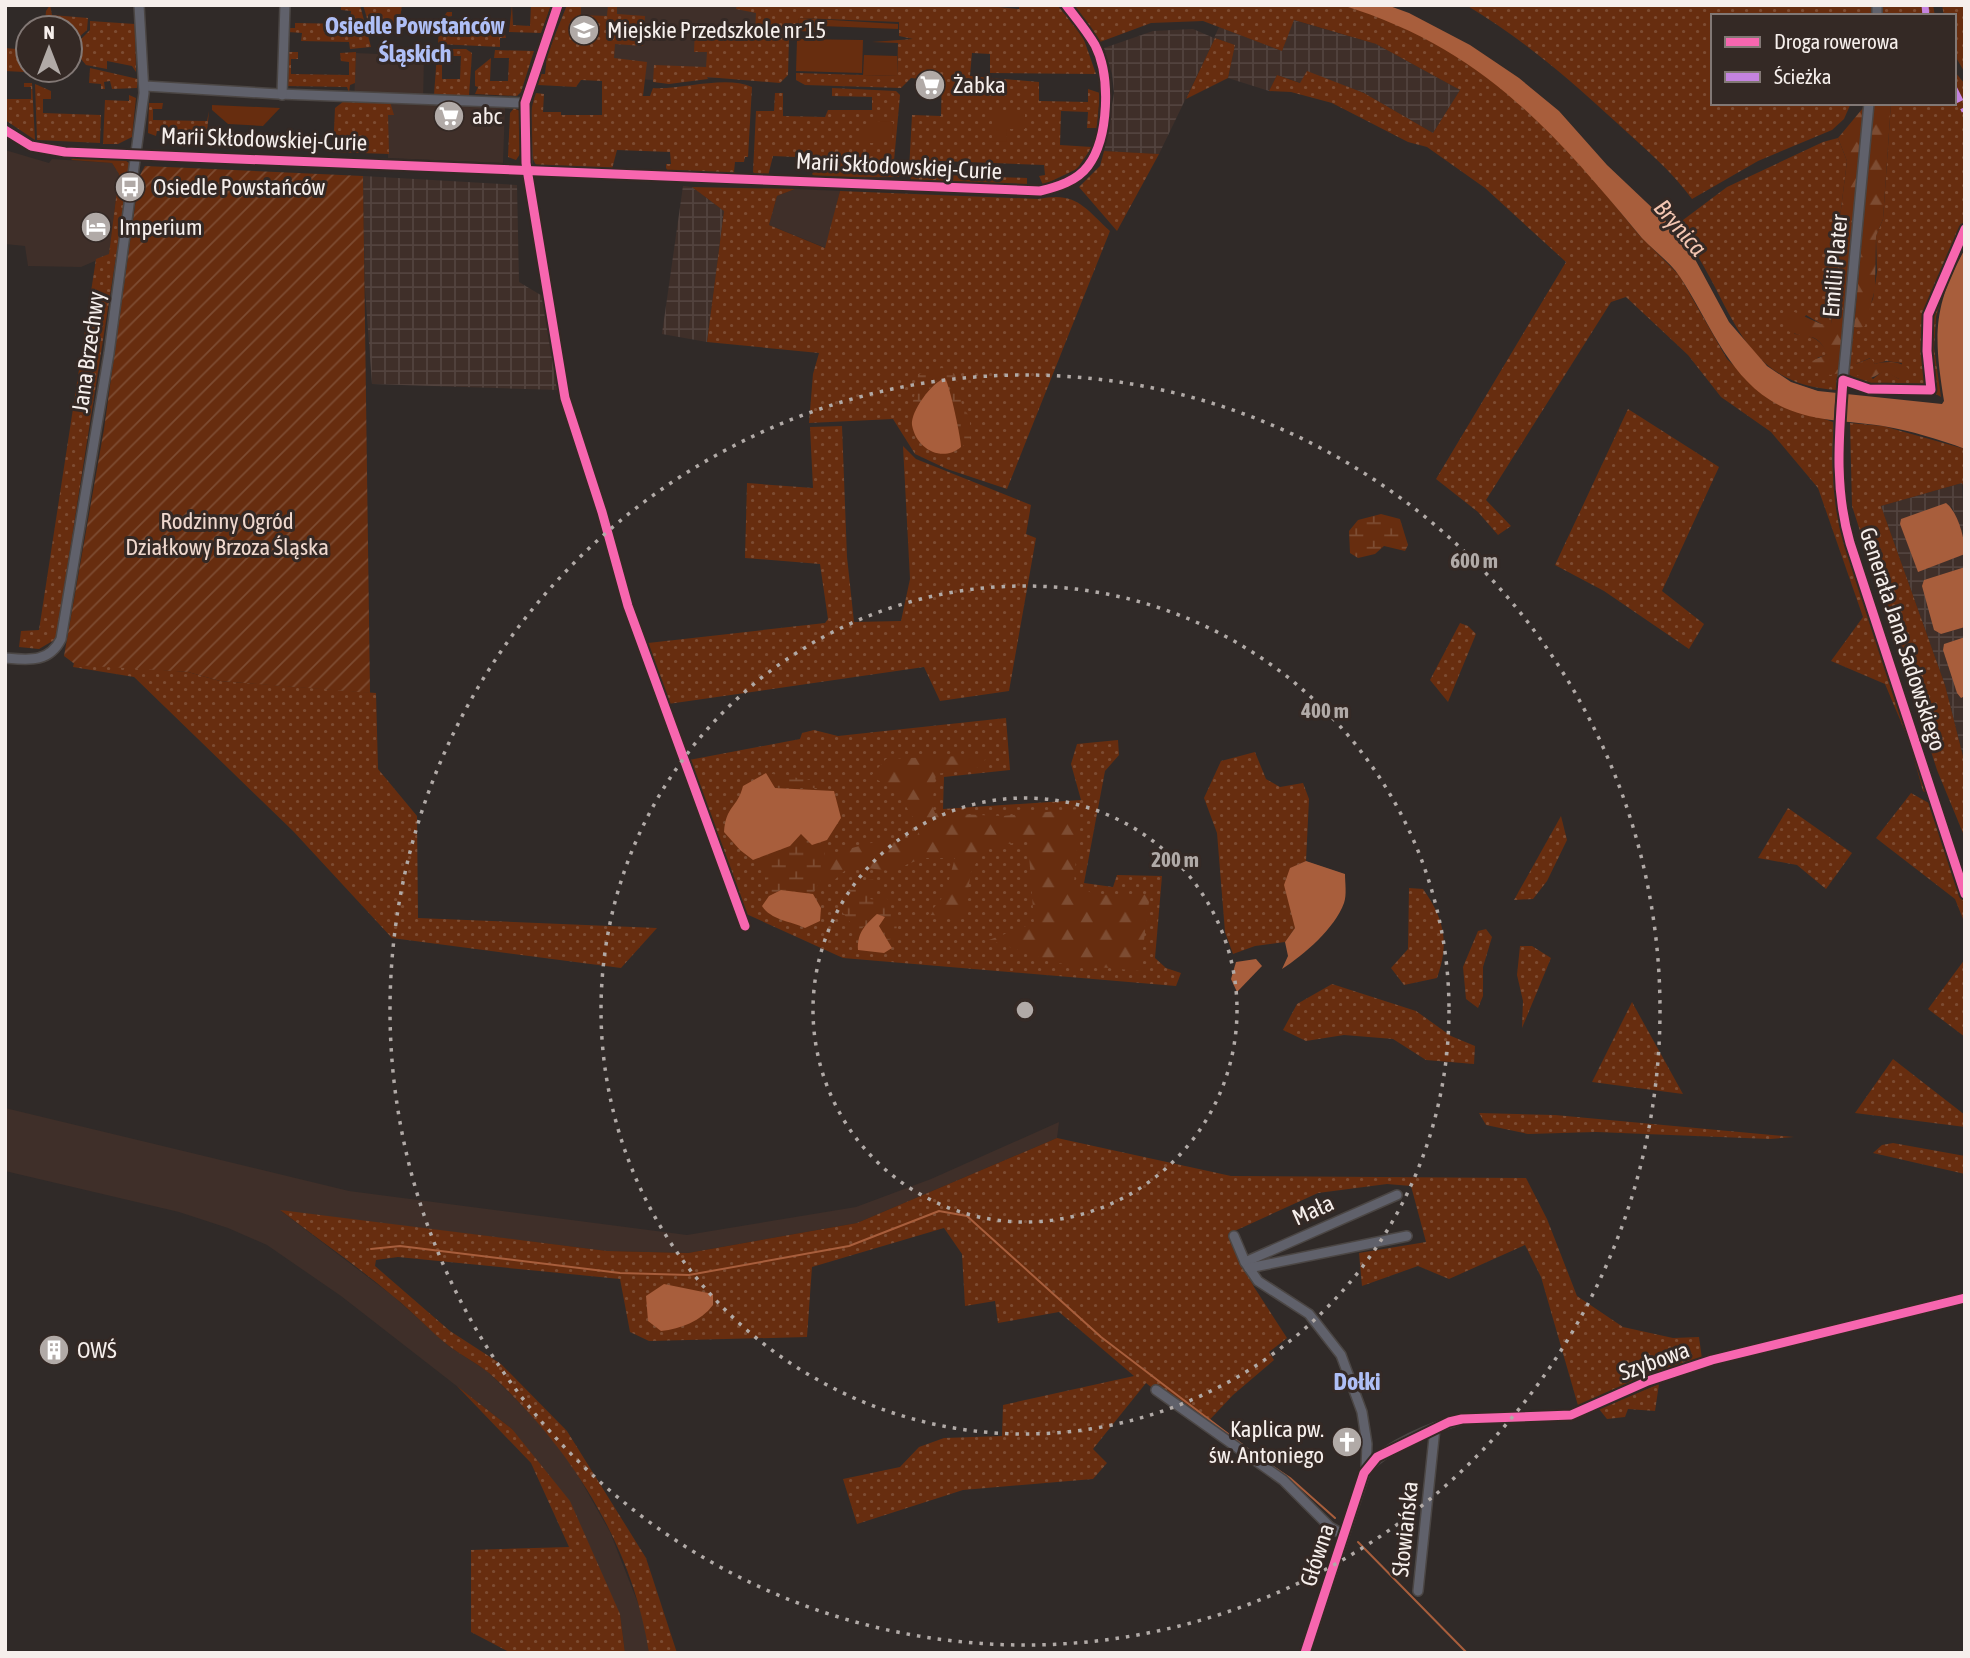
<svg xmlns="http://www.w3.org/2000/svg" width="1970" height="1658" font-family="'Asap Condensed',sans-serif">
  <style>
    .built { fill: #3f2f29 }
    .industrial { fill: url(#industrial-grid) }
    .grass { fill: url(#grass-dots); fill-rule: evenodd }
    .forest { fill: url(#forest-firs) }
    .wetland { fill: url(#wetland-marsh) }
    .park { fill: #672d0f }
    .garden { fill: url(#garden-furrows) }
    .water { fill: #a85e3c }
    .lines { fill: none; stroke-linecap: round; stroke-linejoin: round }
    .stream { stroke: #a85e3c; stroke-width: 2 }
    .minor-casing { stroke: #4b4644; stroke-width: 12 }
    .minor { stroke: #60616b; stroke-width: 9 }
    .quiet { stroke: #c483df; stroke-width: 7; stroke-dasharray: 14 7; stroke-linecap: butt }
    .cycleway-casing { stroke: #342925; stroke-width: 13 }
    .cycleway { stroke: #f766af; stroke-width: 9 }
    .ring { fill: none; stroke: #b1aaa7; stroke-width: 3.5; stroke-dasharray: 3.5 7 }
    .labels { text-anchor: middle; stroke-width: 6; stroke-linejoin: round; paint-order: stroke }
    .poi-label { font-size: 23px; fill: #f6efec; stroke: #342925; text-anchor: start }
    .street-label { font-size: 23px; fill: #f6efec; stroke: #342925 }
    .park-label { font-size: 23px; fill: #efd8ce; stroke: #342925 }
    .neighbourhood-label { font-size: 24px; font-weight: bold; fill: #afbff6; stroke: #342925 }
    .water-label { font-size: 24px; font-style: italic; fill: #f3c6b2; stroke: #342925 }
    .centre { fill: #b1aaa7; stroke: #342925; stroke-width: 3.5 }
    .ring-label { font-size: 21px; text-anchor: middle; font-weight: bold; fill: #b1aaa7; stroke: #342925; stroke-width: 6; stroke-linejoin: round; paint-order: stroke }
  </style>
  <defs>
    <pattern id="industrial-grid" width="8" height="8" patternUnits="userSpaceOnUse" patternTransform="scale(1.75)"><rect width="8" height="8" fill="#3f2f29"/><path d="M0 4h8M4 0v8" fill="none" stroke="#52433e"/></pattern>
    <pattern id="grass-dots" width="8" height="8" patternUnits="userSpaceOnUse" patternTransform="scale(1.75)"><rect width="8" height="8" fill="#672d0f"/><path d="M2 2h.1M6 6h.1" fill="none" stroke="#7d4c32" stroke-width="1.8" stroke-linecap="round"/></pattern>
    <pattern id="forest-firs" width="22" height="20" patternUnits="userSpaceOnUse" patternTransform="scale(1.75)"><rect width="22" height="20" fill="#672d0f"/><path d="M5 1l3.5 6h-7zM16 11l3.5 6h-7z" fill="#7d4c32"/></pattern>
    <pattern id="wetland-marsh" width="20" height="14" patternUnits="userSpaceOnUse" patternTransform="scale(1.75)"><rect width="20" height="14" fill="#672d0f"/><path d="M1 5h8M5 5V1M11 12h8M15 12V8" fill="none" stroke="#7d4c32"/></pattern>
    <pattern id="garden-furrows" width="10" height="10" patternUnits="userSpaceOnUse" patternTransform="scale(1.75)"><rect width="10" height="10" fill="#672d0f"/><path d="M-1 1l2-2M0 10L10 0M9 11l2-2" fill="none" stroke="#7d4c32"/></pattern>
  </defs>
  <rect width="100%" height="100%" fill="#302a28"/>
  <g class="built">
    <path d="M 567,5 L 765,5 L 780,32 L 779,76 L 653,80 L 608,77 L 557,61 L 547,54 Z"/>
    <path d="M 356,53 L 424,56 L 423,104 L 505,107 L 503,163 L 388,158 L 387,103 L 354,102 Z"/>
    <path d="M 5,150 L 49,163 L 52,159 L 112,163 L 119,174 L 109,255 L 81,267 L 28,266 L 25,246 L 5,244 Z"/>
    <path d="M 795,189 L 840,191 L 826,248 L 769,225 L 777,196 Z"/>
    <path d="M 5,1108 L 349,1191 L 687,1235 L 856,1207 L 931,1179 L 1059,1122 L 1057,1138 L 857,1223 L 688,1253 L 607,1251 L 281,1211 L 393,1296 L 450,1347 L 487,1371 L 535,1418 L 571,1463 L 610,1532 L 645,1621 L 649,1653 L 625,1653 L 620,1614 L 512,1429 L 341,1296 L 267,1245 L 228,1228 L 179,1212 L 5,1171 Z"/>
  </g>
  <g class="industrial">
    <path d="M 1293,20 L 1376,44 L 1460,90 L 1433,133 L 1364,93 L 1307,72 L 1301,83 L 1277,75 L 1269,91 L 1228,78 L 1235,45 L 1215,38 L 1159,154 L 1104,151 L 1114,93 L 1112,74 L 1104,48 L 1153,31 L 1193,29 L 1214,38 L 1219,27 L 1282,51 Z"/>
    <path d="M 363,176 L 517,185 L 519,282 L 544,297 L 558,390 L 372,384 L 365,290 Z"/>
    <path d="M 683,186 L 692,187 L 724,211 L 707,342 L 662,334 Z"/>
    <path d="M 1962,483 L 1965,543 L 1952,507 L 1900,524 L 1918,571 L 1965,554 L 1965,567 L 1924,580 L 1941,634 L 1965,627 L 1965,637 L 1944,644 L 1961,697 L 1965,696 L 1965,764 L 1945,685 L 1881,506 Z"/>
  </g>
  <g class="grass">
    <path d="M 50,5 L 52,15 L 88,18 L 87,30 L 79,37 L 70,36 L 70,28 L 51,28 L 45,23 L 46,11 Z"/>
    <path d="M 341,5 L 360,5 L 371,47 L 350,49 L 349,42 L 301,41 L 302,33 L 288,32 L 288,28 L 295,28 L 295,23 L 350,24 L 351,11 L 341,10 Z"/>
    <path d="M 363,5 L 402,5 L 398,31 L 396,26 L 369,25 Z"/>
    <path d="M 512,5 L 513,25 L 530,26 L 531,5 L 551,5 L 541,33 L 509,32 Z"/>
    <path d="M 567,5 L 581,5 L 581,15 L 607,16 L 608,5 L 617,5 L 617,14 L 645,16 L 643,46 L 615,44 L 614,58 L 647,62 L 643,96 L 650,96 L 653,88 C 682,90 725,75 752,87 L 748,157 L 745,157 L 744,162 L 735,162 L 734,172 L 738,175 L 668,171 L 666,168 L 666,164 L 671,164 L 670,152 L 617,150 L 612,169 L 537,166 C 525,152 529,110 536,93 L 544,94 L 543,112 L 561,112 L 561,115 L 602,115 L 602,81 L 581,80 L 576,87 L 538,85 L 540,74 L 545,74 L 547,55 Z"/>
    <path d="M 737,5 L 979,5 L 1019,9 L 1019,5 L 1057,5 L 1082,34 L 1096,74 L 990,73 L 990,54 L 972,53 L 970,76 L 1039,82 L 1039,101 L 1088,102 L 1088,89 L 1100,93 L 1097,128 L 1087,128 L 1088,112 L 1061,111 L 1060,145 L 1092,147 L 1077,169 L 1043,185 L 1039,176 L 1045,175 L 1044,165 L 916,160 L 915,174 L 1027,178 L 1027,186 L 911,180 L 909,170 L 912,115 L 941,116 L 942,74 L 920,73 L 920,79 L 911,78 L 901,88 L 805,85 L 796,80 L 796,73 L 897,76 L 898,43 L 872,42 L 913,39 L 899,36 L 899,22 L 799,18 L 798,31 L 791,25 L 786,32 L 780,32 L 789,38 L 788,75 L 780,83 L 707,77 L 708,79 L 669,84 L 653,82 L 654,65 L 706,67 L 707,52 L 694,52 L 695,29 L 755,32 L 756,13 L 736,9 Z"/>
    <path d="M 1072,5 L 1342,5 L 1388,19 L 1448,49 L 1499,86 L 1547,129 L 1590,175 L 1639,235 L 1679,275 L 1727,359 L 1770,400 L 1833,422 L 1833,468 L 1842,529 L 1935,799 L 1923,791 L 1909,741 L 1885,684 L 1831,661 L 1863,617 L 1818,488 L 1771,432 L 1721,397 L 1688,355 L 1626,297 L 1611,302 L 1486,500 L 1511,526 L 1498,535 L 1478,512 L 1436,479 L 1566,262 L 1485,188 L 1427,147 L 1408,142 L 1332,103 L 1291,92 L 1269,91 L 1277,75 L 1300,83 L 1307,71 L 1364,93 L 1433,133 L 1460,90 L 1376,44 L 1294,20 L 1282,51 L 1203,21 L 1151,23 L 1100,42 Z"/>
    <path d="M 1466,5 L 1872,5 L 1871,16 L 1713,16 L 1713,103 L 1851,103 L 1844,119 L 1832,130 L 1758,161 L 1692,199 C 1671,170 1643,147 1617,123 C 1568,78 1523,39 1466,5 Z"/>
    <path d="M 1882,5 L 1933,5 L 1935,16 L 1881,16 Z"/>
    <path d="M 1942,5 L 1965,5 L 1965,73 L 1954,54 L 1954,16 L 1944,16 Z"/>
    <path d="M 447,12 L 452,12 L 452,16 L 445,17 L 445,30 L 505,34 L 506,38 L 500,38 L 500,47 L 438,44 L 439,24 Z"/>
    <path d="M 90,21 L 135,24 L 136,72 L 132,66 L 107,61 L 107,69 L 86,65 L 72,48 L 90,30 Z"/>
    <path d="M 1215,38 L 1235,45 L 1228,78 L 1186,99 Z"/>
    <path d="M 5,48 L 28,50 L 28,70 L 47,70 L 46,80 L 43,73 L 5,71 Z"/>
    <path d="M 447,49 L 466,49 L 472,53 L 469,96 L 434,95 L 437,54 L 442,56 L 442,79 L 460,79 L 461,56 L 447,56 Z"/>
    <path d="M 495,50 L 534,51 L 521,92 L 517,96 L 475,94 L 478,87 L 475,86 L 475,71 L 491,58 L 490,81 L 508,81 L 509,58 L 494,58 Z"/>
    <path d="M 288,52 L 298,52 L 298,59 L 291,59 L 291,74 L 349,75 L 349,62 L 341,61 L 340,53 L 356,52 L 355,83 L 350,85 L 349,93 L 347,87 L 286,86 Z"/>
    <path d="M 90,68 L 138,79 L 137,88 L 112,89 L 110,81 L 104,82 L 105,89 L 101,89 L 101,84 L 89,83 Z"/>
    <path d="M 1954,71 L 1965,84 L 1965,245 L 1942,296 L 1936,317 L 1934,348 L 1941,397 C 1915,379 1867,398 1849,374 L 1854,327 L 1858,329 L 1873,299 L 1877,272 L 1876,236 L 1883,219 L 1891,103 L 1954,103 ZM 1870,358 L 1875,364 L 1886,361 L 1902,363 L 1899,379 L 1884,370 L 1873,379 L 1856,364 Z"/>
    <path d="M 24,83 L 32,83 L 35,140 L 5,120 L 5,99 L 31,99 L 31,87 L 24,87 Z"/>
    <path d="M 35,84 L 51,91 L 51,99 L 43,99 L 43,113 L 101,115 L 100,143 L 37,140 Z"/>
    <path d="M 832,88 L 896,91 L 900,95 L 894,161 L 890,161 L 890,171 L 900,172 L 899,177 L 816,178 L 812,174 L 816,168 L 817,158 L 773,156 L 768,176 L 756,175 L 753,172 L 756,111 L 774,111 L 775,93 L 783,93 L 783,116 L 825,117 L 828,110 L 872,110 L 872,97 L 832,96 Z"/>
    <path d="M 129,95 L 136,98 L 132,137 L 118,144 L 103,144 L 105,100 L 129,101 Z"/>
    <path d="M 344,101 L 390,102 L 394,115 L 388,115 L 389,154 L 333,152 L 335,108 Z"/>
    <path d="M 149,103 L 163,103 L 162,109 L 153,109 L 153,120 L 207,121 L 209,111 L 207,133 L 157,131 L 156,136 L 148,133 Z"/>
    <path d="M 514,108 L 520,111 L 520,154 L 516,160 L 508,157 L 510,113 Z"/>
    <path d="M 1838,138 L 1847,161 L 1839,225 L 1832,229 L 1838,265 L 1831,324 L 1821,324 L 1806,315 L 1794,334 C 1811,335 1820,338 1828,354 L 1817,358 L 1840,373 L 1837,390 C 1731,385 1732,287 1675,226 L 1727,187 L 1823,142 Z"/>
    <path d="M 1104,151 L 1159,154 L 1117,231 L 1079,187 L 1100,166 Z"/>
    <path d="M 74,157 L 122,158 L 129,163 L 125,200 L 56,639 L 39,649 L 19,647 L 21,631 L 39,630 L 96,259 L 109,254 L 119,174 L 112,163 L 71,160 Z"/>
    <path d="M 692,187 L 795,189 L 777,196 L 769,225 L 825,248 L 840,191 L 1038,199 C 1076,191 1084,207 1110,231 L 1007,489 L 947,469 L 915,454 L 893,419 L 809,423 L 813,374 L 819,353 L 707,342 L 724,211 Z"/>
    <path d="M 1628,409 L 1719,467 L 1662,591 L 1704,624 L 1689,649 L 1604,591 L 1555,565 Z"/>
    <path d="M 1850,423 L 1883,426 L 1965,449 L 1965,490 L 1962,483 L 1881,506 L 1945,685 L 1965,764 L 1965,838 L 1937,770 L 1852,506 Z"/>
    <path d="M 842,426 L 847,557 L 854,622 L 901,621 L 910,579 L 903,446 L 916,459 L 1031,505 L 1026,534 L 1036,538 L 1009,691 L 940,701 L 924,667 L 668,704 L 648,643 L 825,623 L 828,619 L 820,564 L 745,558 L 747,483 L 813,488 L 810,427 Z"/>
    <path d="M 1460,623 L 1468,626 L 1476,634 L 1448,702 L 1430,680 Z"/>
    <path d="M 74,663 L 188,672 L 220,681 L 376,693 L 378,769 L 417,816 L 418,918 L 657,928 L 621,968 L 392,938 L 293,831 L 134,677 L 73,667 Z"/>
    <path d="M 1006,718 L 1010,770 L 944,777 L 943,809 L 1081,800 L 1071,764 L 1077,744 L 1118,740 L 1119,755 L 1105,771 L 1084,883 L 1113,887 L 1117,875 L 1162,876 L 1155,958 L 1166,968 L 1181,973 L 1176,986 L 843,958 L 744,913 L 689,760 L 800,739 L 802,733 L 814,730 L 838,736 Z"/>
    <path d="M 1255,752 L 1266,779 L 1280,787 L 1303,783 L 1309,799 L 1306,861 L 1291,868 L 1295,928 L 1285,942 L 1255,946 L 1233,954 L 1225,932 L 1217,833 L 1204,798 L 1221,761 Z"/>
    <path d="M 1911,793 L 1936,807 L 1965,901 L 1965,924 L 1955,899 L 1876,838 Z"/>
    <path d="M 1788,808 L 1852,853 L 1826,889 L 1797,865 L 1758,858 Z"/>
    <path d="M 1561,816 L 1567,840 L 1547,881 L 1533,899 L 1514,900 Z"/>
    <path d="M 1409,888 L 1423,889 C 1444,918 1450,943 1437,978 L 1404,985 L 1391,968 L 1408,949 Z"/>
    <path d="M 1486,929 L 1492,937 L 1483,967 L 1483,996 L 1478,1008 L 1466,999 L 1463,967 L 1478,931 Z"/>
    <path d="M 1520,946 L 1532,946 L 1551,958 L 1522,1028 L 1523,1001 L 1517,975 Z"/>
    <path d="M 1965,959 L 1965,1037 L 1928,1009 Z"/>
    <path d="M 1332,984 L 1416,1011 L 1451,1036 L 1475,1046 L 1474,1064 L 1426,1060 L 1393,1039 L 1344,1035 L 1306,1041 L 1283,1030 L 1297,1004 Z"/>
    <path d="M 1632,1002 L 1683,1094 L 1592,1082 Z"/>
    <path d="M 1893,1059 L 1965,1115 L 1965,1127 L 1855,1113 Z"/>
    <path d="M 1479,1113 L 1555,1115 L 1794,1137 L 1770,1139 L 1596,1132 L 1528,1134 L 1486,1125 Z"/>
    <path d="M 1057,1138 L 1231,1176 L 1526,1178 L 1547,1219 L 1577,1296 L 1623,1327 L 1673,1338 L 1699,1337 L 1702,1359 L 1579,1409 L 1541,1277 L 1525,1245 L 1449,1279 L 1418,1266 L 1362,1286 L 1359,1253 L 1426,1242 L 1411,1186 L 1387,1184 L 1318,1193 L 1228,1234 L 1254,1287 L 1287,1338 L 1269,1352 L 1274,1360 L 1233,1395 L 1202,1428 L 1146,1383 L 1093,1449 L 1107,1463 L 1093,1479 L 963,1490 L 857,1524 L 843,1479 L 900,1467 L 919,1447 L 944,1438 L 1002,1436 L 1003,1405 L 1134,1376 L 1059,1312 L 998,1323 L 995,1301 L 965,1306 L 962,1254 L 944,1228 L 812,1267 L 807,1337 L 649,1341 L 630,1332 L 620,1279 L 398,1257 L 376,1260 L 375,1266 L 450,1331 L 501,1364 L 567,1431 L 646,1558 L 677,1653 L 649,1653 C 633,1545 569,1445 489,1373 C 477,1363 462,1356 449,1346 C 430,1331 413,1312 394,1297 C 357,1266 318,1239 280,1210 L 607,1251 L 688,1253 L 857,1223 Z"/>
    <path d="M 1893,1143 L 1965,1156 L 1965,1174 L 1873,1153 L 1882,1145 Z"/>
    <path d="M 1659,1384 L 1655,1411 L 1628,1409 L 1625,1417 L 1607,1419 L 1599,1409 Z"/>
    <path d="M 457,1386 L 512,1429 L 570,1501 L 620,1614 L 625,1653 L 511,1653 L 471,1632 L 471,1550 L 569,1547 L 531,1463 Z"/>
  </g>
  <g class="forest">
    <path d="M 1874,103 L 1891,103 L 1883,219 L 1876,236 L 1875,289 L 1865,326 L 1858,329 L 1854,327 Z"/>
    <path d="M 1863,108 L 1840,373 L 1830,375 L 1815,370 L 1810,362 L 1827,354 C 1817,330 1807,340 1788,331 L 1784,316 L 1790,310 L 1821,324 L 1831,324 L 1838,265 L 1836,250 L 1822,247 L 1822,237 L 1839,225 L 1847,161 L 1838,138 Z"/>
    <path d="M 1871,358 L 1875,364 C 1886,361 1899,361 1908,368 L 1907,376 L 1899,379 L 1884,371 C 1873,378 1866,382 1854,373 L 1856,364 Z"/>
    <path d="M 986,755 L 983,767 L 936,774 L 932,805 L 935,813 L 1002,816 L 1080,809 L 1074,884 L 1096,895 L 1150,894 L 1140,971 L 1056,963 L 989,940 L 1034,923 L 1028,840 L 984,849 L 971,872 L 964,916 L 928,915 L 945,894 L 955,858 L 923,858 L 891,871 L 850,866 L 831,883 L 820,881 L 822,856 L 882,840 L 915,842 L 920,828 L 896,791 L 871,776 L 886,759 Z"/>
  </g>
  <g class="wetland">
    <path d="M 942,368 L 955,374 L 962,405 L 970,418 L 970,442 L 961,447 L 956,435 L 951,387 L 937,381 L 924,395 L 912,418 C 910,402 918,390 918,374 Z"/>
    <path d="M 1381,514 L 1400,519 L 1408,545 L 1405,551 L 1384,546 L 1375,554 L 1358,558 L 1350,553 L 1349,531 L 1358,520 Z"/>
    <path d="M 766,773 L 823,782 L 828,788 L 775,788 Z"/>
    <path d="M 801,833 L 812,844 L 827,840 L 820,881 L 813,894 L 781,890 L 769,896 L 765,871 L 753,860 L 790,846 Z"/>
    <path d="M 874,879 L 876,885 L 869,890 L 870,899 L 877,900 L 885,894 L 897,921 L 896,938 L 887,940 L 879,926 L 863,927 L 858,941 L 850,922 L 839,908 C 845,889 855,881 874,879 Z"/>
  </g>
  <g class="park">
    <path d="M 799,18 L 898,24 L 898,29 L 821,26 L 820,32 L 798,31 Z"/>
    <path d="M 797,39 L 863,40 L 862,73 L 796,71 Z"/>
    <path d="M 864,55 L 897,56 L 897,76 L 863,75 Z"/>
    <path d="M 212,105 L 280,108 L 263,126 L 228,124 L 212,110 Z"/>
    <path d="M 992,110 L 1025,110 L 1025,129 L 1007,129 L 1006,142 L 992,141 Z"/>
    <path d="M 876,121 L 893,122 L 892,138 L 877,138 L 877,143 L 861,143 L 861,127 L 876,127 Z"/>
  </g>
  <path class="garden" d="M 145,166 L 363,176 L 370,693 L 220,681 L 188,672 L 76,665 L 64,656 L 104,429 L 139,177 Z"/>
  <g class="water">
    <path d="M 1342,5 L 1387,5 L 1409,13 L 1470,45 L 1519,78 L 1559,111 L 1607,165 L 1683,237 L 1729,322 L 1767,366 L 1791,382 L 1818,391 L 1942,404 L 1944,401 C 1934,338 1932,307 1965,249 L 1965,449 C 1939,439 1911,431 1883,426 C 1845,420 1804,422 1770,400 C 1726,372 1708,319 1680,277 C 1669,260 1649,248 1636,231 C 1548,125 1478,47 1342,5 Z"/>
    <path d="M 945,378 C 950,386 961,439 961,447 C 942,463 916,449 912,425 C 910,412 932,382 945,378 Z"/>
    <path d="M 1946,503 C 1958,512 1965,539 1965,554 L 1918,572 L 1900,524 L 1901,519 Z"/>
    <path d="M 1965,567 L 1965,627 L 1941,634 L 1934,630 L 1922,586 L 1924,580 Z"/>
    <path d="M 1965,637 L 1965,696 L 1961,698 L 1957,693 L 1943,650 L 1944,644 Z"/>
    <path d="M 766,773 L 775,788 L 834,791 L 841,818 L 827,840 L 812,845 L 801,834 L 790,846 L 753,860 L 740,850 L 724,832 C 726,805 737,809 743,786 Z"/>
    <path d="M 1306,861 L 1345,874 C 1345,883 1347,895 1344,903 C 1335,928 1304,955 1282,969 L 1288,956 L 1285,942 L 1295,928 L 1284,885 L 1290,868 Z"/>
    <path d="M 781,890 L 813,894 L 821,908 L 820,921 L 805,928 C 790,921 771,920 762,906 L 769,896 Z"/>
    <path d="M 877,914 L 885,917 L 879,926 L 892,948 L 884,953 L 858,950 C 857,933 865,925 877,914 Z"/>
    <path d="M 1256,959 L 1262,966 L 1237,992 L 1231,979 L 1236,962 Z"/>
    <path d="M 664,1284 L 713,1294 L 713,1305 C 701,1321 681,1329 661,1331 L 648,1321 L 646,1296 Z"/>
  </g>
  <g class="lines">
    <g class="stream">
      <path d="M 371,1249 L 400,1246 L 620,1273 L 689,1275 L 849,1246 L 939,1211 L 967,1216 L 1101,1337 L 1261,1459"/>
      <path d="M 1269,1464 L 1290,1478 L 1335,1518"/>
      <path d="M 1358,1542 L 1467,1653"/>
    </g>
    <g class="minor-casing">
      <g id="minor">
        <path d="M 1877,16 L 1877,5"/>
        <path d="M 145,86 L 279,94 L 525,103"/>
        <path d="M 282,95 L 285,5"/>
        <path d="M 1869,103 C 1862,178 1855,252 1848,326 C 1842,399 1829,472 1850,543 L 1965,894"/>
        <path d="M 5,130 L 31,146 L 65,152 L 1040,191 C 1057,187 1077,181 1088,166 C 1109,138 1111,76 1095,45 C 1087,31 1076,18 1066,5"/>
        <path d="M 527,170 L 525,103 L 558,5"/>
        <path d="M 5,658 C 29,660 49,663 61,639 L 109,353 L 144,93 L 139,5"/>
        <path d="M 1234,1236 L 1245,1262 L 1258,1281 L 1309,1314 L 1341,1355 L 1362,1412 L 1367,1444 L 1366,1469 L 1305,1653"/>
        <path d="M 1245,1262 L 1397,1195"/>
        <path d="M 1249,1268 L 1407,1236"/>
        <path d="M 1156,1390 L 1283,1480 L 1330,1527 L 1344,1535"/>
        <path d="M 1366,1469 C 1389,1445 1430,1428 1462,1419 L 1571,1415 L 1648,1381 L 1712,1360 L 1965,1298"/>
        <path d="M 1418,1591 L 1435,1428"/>
      </g>
    </g>
    <use href="#minor" class="minor"/>
    <g class="quiet">
      <path d="M 1925,5 L 1926,16"/>
      <path d="M 1954,89 L 1965,111"/>
    </g>
    <g class="cycleway-casing">
      <g id="cycleway">
        <path d="M 558,5 L 525,103 L 526,163 L 565,398 L 602,512 L 628,606 L 745,926"/>
        <path d="M 5,130 L 31,146 L 65,152 L 1040,191 C 1057,187 1077,181 1088,166 C 1109,138 1111,76 1095,45 C 1087,31 1076,18 1066,5"/>
        <path d="M 1965,229 L 1928,315 L 1927,351 L 1931,390 L 1869,389 L 1843,380 C 1839,436 1834,488 1850,543 L 1965,894"/>
        <path d="M 1305,1653 L 1364,1473 L 1377,1457 L 1449,1422 L 1462,1419 L 1571,1415 L 1648,1381 L 1712,1360 L 1965,1298"/>
      </g>
    </g>
    <use href="#cycleway" class="cycleway"/>
  </g>
  <g class="ring">
    <circle cx="1025" cy="1010" r="212"/>
    <circle cx="1025" cy="1010" r="424"/>
    <circle cx="1025" cy="1010" r="635"/>
  </g>
  <defs>
    <g id="school-disc" transform="scale(1.575)"><circle r="9.5" fill="#b1aaa7" stroke="#342925"/><path d="M0-5L7-2L0 1L-7-2ZM-4 1L0 2.5L4 1V4Q0 6-4 4Z" fill="#fff"/></g>
    <g id="supermarket-disc" transform="scale(1.575)"><circle r="9.5" fill="#b1aaa7" stroke="#342925"/><path d="M-6-5.5h2.5l.6 2H6L4.5 2H-2.5L-4.4-4H-6ZM-1.5 3.2a1.3 1.3 0 1 0 .1 0ZM3 3.2a1.3 1.3 0 1 0 .1 0Z" fill="#fff"/></g>
    <g id="bus-disc" transform="scale(1.575)"><circle r="9.5" fill="#b1aaa7" stroke="#342925"/><path d="M-5-6H5V4H4V6H2V4H-2V6H-4V4H-5ZM-3.5-4V0h7V-4ZM-3.5 1.2v1.5H-2V1.2ZM2 1.2v1.5H3.5V1.2Z" fill="#fff"/></g>
    <g id="hotel-disc" transform="scale(1.575)"><circle r="9.5" fill="#b1aaa7" stroke="#342925"/><path d="M-6-4.5h1.5V1H6V5H4.5V3h-9V5H-6ZM-4 0a1.8 1.8 0 1 1 3.6 0ZM.5 0V-2.5h3Q6-2.5 6 0Z" fill="#fff"/></g>
    <g id="building-disc" transform="scale(1.575)"><circle r="9.5" fill="#b1aaa7" stroke="#342925"/><path d="M-4-6H4V6H1V3H-1V6H-4ZM-2.5-4.3h1.7v1.8h-1.7ZM.8-4.3h1.7v1.8H.8ZM-2.5-1h1.7V.8h-1.7ZM.8-1h1.7V.8H.8Z" fill="#fff"/></g>
    <g id="church-disc" transform="scale(1.575)"><circle r="9.5" fill="#b1aaa7" stroke="#342925"/><path d="M-1.2-6h2.4v3.5h3.3v2.4h-3.3V6h-2.4V-.1h-3.3v-2.4h3.3Z" fill="#fff"/></g>
  </defs>
  <g fill-rule="evenodd">
    <use href="#school-disc" x="584" y="30"/>
    <use href="#supermarket-disc" x="930" y="85"/>
    <use href="#supermarket-disc" x="449" y="116"/>
    <use href="#bus-disc" x="130" y="187"/>
    <use href="#hotel-disc" x="96" y="227"/>
    <use href="#building-disc" x="54" y="1350"/>
    <use href="#church-disc" x="1347" y="1442"/>
  </g>
  <g class="labels">
    <g class="poi-label">
      <text x="607" y="38">Miejskie Przedszkole nr 15</text>
      <text x="953" y="93">Żabka</text>
      <text x="472" y="124">abc</text>
      <text x="153" y="195">Osiedle Powstańców</text>
      <text x="119" y="235">Imperium</text>
      <text x="77" y="1358">OWŚ</text>
      <text x="1324" y="1437" text-anchor="end">Kaplica pw.<tspan x="1324" dy="26">św. Antoniego</tspan></text>
    </g>
    <g class="street-label">
      <text transform="translate(264 139) rotate(2)" y="8">Marii Skłodowskiej-Curie</text>
      <text transform="translate(899 166) rotate(3)" y="8">Marii Skłodowskiej-Curie</text>
      <text transform="translate(1835 266) rotate(-85)" y="8">Emilii Plater</text>
      <text transform="translate(88 352) rotate(-82)" y="8">Jana Brzechwy</text>
      <text transform="translate(1903 639) rotate(72)" y="8">Generała Jana Sadowskiego</text>
      <text transform="translate(1313 1210) rotate(-24)" y="8">Mała</text>
      <text transform="translate(1654 1361) rotate(-20)" y="8">Szybowa</text>
      <text transform="translate(1405 1529) rotate(-84)" y="8">Słowiańska</text>
      <text transform="translate(1317 1555) rotate(-72)" y="8">Główna</text>
    </g>
    <g class="park-label">
      <text x="227" y="529">Rodzinny Ogród<tspan x="227" dy="26">Działkowy Brzoza Śląska</tspan></text>
    </g>
    <g class="neighbourhood-label">
      <text x="415" y="34">Osiedle Powstańców<tspan x="415" dy="28">Śląskich</tspan></text>
      <text x="1357" y="1390">Dołki</text>
    </g>
    <g class="water-label">
      <text transform="translate(1680 228) rotate(49)" y="8">Brynica</text>
    </g>
  </g>
  <circle cx="1025" cy="1010" r="10" class="centre"/>
  <g class="ring-label">
    <text x="1474" y="568">600 m</text>
    <text x="1325" y="718">400 m</text>
    <text x="1175" y="867">200 m</text>
  </g>
  <rect width="1970" height="1658" fill="none" stroke="#f6efec" stroke-width="14"/>
  <rect x="1711" y="14" width="245" height="91" fill="#342925" stroke="#827875" stroke-width="2"/>
  <rect x="1725" y="37" width="35" height="10" fill="#f766af" stroke="#827875" stroke-width="2"/>
  <text x="1774" y="49" font-size="21" fill="#f6efec">Droga rowerowa</text>
  <rect x="1725" y="72" width="35" height="10" fill="#c483df" stroke="#827875" stroke-width="2"/>
  <text x="1774" y="84" font-size="21" fill="#f6efec">Ścieżka</text>
  <g transform="translate(49 49)"><circle r="33" fill="#342925" stroke="#827875" stroke-width="2"/>
  <path d="M0-5L12 26L0 18L-12 26Z" fill="#b1aaa7"/>
  <text y="-10" font-size="19" font-weight="bold" text-anchor="middle" fill="#f6efec">N</text>
  </g>
</svg>
